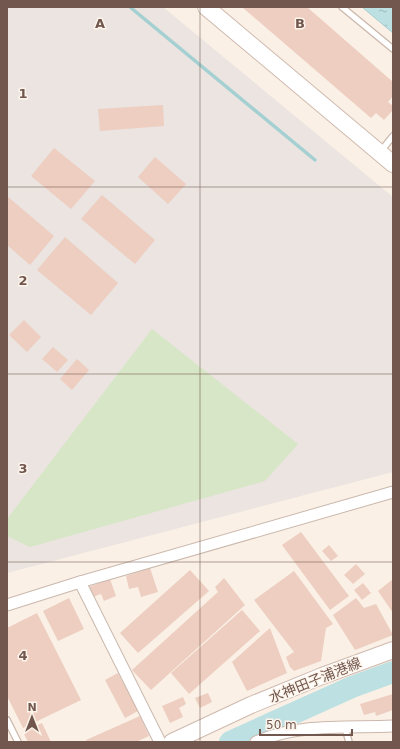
<svg xmlns="http://www.w3.org/2000/svg" width="400" height="749" font-family="'DejaVu Sans','Noto Sans JP',sans-serif">
  <style>
    .industrial { fill: #ebe4e0 }
    .green { fill: #d6e6c6 }
    .water { fill: url(#water-ripples); stroke: #a4d0d2 }
    .lines { fill: none; stroke-linecap: round; stroke-linejoin: round }
    .stream { stroke: #a4d0d2; stroke-width: 3.5 }
    .river { stroke: #bde0e2; stroke-width: 22 }
    .building { fill: #edcec0 }
    .lane-casing { stroke: #cbb8ad; stroke-width: 8 }
    .street-casing { stroke: #cbb8ad; stroke-width: 13 }
    .secondary-casing { stroke: #cfb9ae; stroke-width: 18 }
    .lane { stroke: #fff; stroke-width: 5.5 }
    .street { stroke: #fff; stroke-width: 11 }
    .secondary { stroke: #fff; stroke-width: 16 }
    .grid { fill: none; stroke: #71574d; stroke-width: 1; stroke-opacity: 0.55 }
    .labels { text-anchor: middle; stroke-width: 3; stroke-linejoin: round; paint-order: stroke }
    .street-label { font-size: 14px; fill: #71574d; stroke: #fdf5ec }
    .grid-label { font-size: 13px; text-anchor: middle; font-weight: bold; fill: #71574d; stroke: #fdf5ec; stroke-width: 3; stroke-linejoin: round; paint-order: stroke }
  </style>
  <defs>
    <pattern id="water-ripples" width="26" height="14" patternUnits="userSpaceOnUse"><rect width="26" height="14" fill="#bde0e2"/><path d="M2 4q2-2 4 0t4 0M15 11q2-2 4 0t4 0" fill="none" stroke="#9eb8b9"/></pattern>
  </defs>
  <rect width="100%" height="100%" fill="#faf0e6"/>
  <path class="industrial" d="M 7,7 L 163,7 L 393,197 L 393,472 L 7,573 Z"/>
  <path class="green" d="M 152,329 L 298,444 L 265,481 L 30,547 L 7,536 L 7,519 Z"/>
  <path class="water" d="M 362,7 L 393,7 L 393,33 Z"/>
  <g class="lines">
    <path class="stream" d="M 130,7 L 315,160"/>
    <path class="river" d="M 230,742 L 352,687 L 393,672"/>
  </g>
  <g class="building">
    <path d="M 242,7 L 307,7 L 393,82 L 393,96 L 388,102 L 393,106 L 393,110 L 384,120 L 376,113 L 371,118 Z"/>
    <path d="M 163,105 L 164,126 L 100,131 L 98,109 Z"/>
    <path d="M 54,148 L 95,181 L 71,209 L 31,176 Z"/>
    <path d="M 155,157 L 186,184 L 168,204 L 138,177 Z"/>
    <path d="M 102,195 L 155,240 L 135,264 L 81,219 Z"/>
    <path d="M 7,196 L 54,236 L 30,265 L 7,245 Z"/>
    <path d="M 65,237 L 118,283 L 91,315 L 37,270 Z"/>
    <path d="M 24,320 L 41,337 L 27,352 L 9,335 Z"/>
    <path d="M 53,347 L 68,360 L 57,372 L 42,359 Z"/>
    <path d="M 77,359 L 89,370 L 72,390 L 60,379 Z"/>
    <path d="M 301,532 L 349,596 L 330,610 L 282,545 Z"/>
    <path d="M 329,545 L 338,556 L 331,561 L 322,551 Z"/>
    <path d="M 356,564 L 365,574 L 353,584 L 344,575 Z"/>
    <path d="M 150,568 L 158,592 L 141,597 L 138,587 L 129,589 L 126,576 Z"/>
    <path d="M 190,570 L 209,591 L 138,653 L 120,633 Z"/>
    <path d="M 294,571 L 333,624 L 326,628 L 321,661 L 294,671 L 290,667 L 286,657 L 294,652 L 254,600 Z"/>
    <path d="M 224,578 L 245,605 L 151,690 L 132,670 L 218,592 L 215,587 Z"/>
    <path d="M 110,579 L 116,596 L 104,601 L 101,594 L 93,597 L 89,587 Z"/>
    <path d="M 393,579 L 393,613 L 378,591 Z"/>
    <path d="M 363,583 L 371,593 L 362,600 L 354,590 Z"/>
    <path d="M 69,598 L 84,629 L 58,641 L 43,611 Z"/>
    <path d="M 356,598 L 364,608 L 376,604 L 393,635 L 355,650 L 333,615 Z"/>
    <path d="M 242,610 L 260,631 L 189,694 L 171,673 Z"/>
    <path d="M 37,613 L 81,700 L 23,728 L 7,696 L 7,628 Z"/>
    <path d="M 270,628 L 287,673 L 247,691 L 232,662 Z"/>
    <path d="M 118,673 L 138,711 L 125,718 L 105,680 Z"/>
    <path d="M 208,693 L 212,702 L 200,708 L 195,698 Z"/>
    <path d="M 393,694 L 393,710 L 376,716 L 375,712 L 364,715 L 360,704 Z"/>
    <path d="M 183,697 L 186,704 L 179,708 L 183,717 L 170,723 L 162,706 Z"/>
    <path d="M 140,716 L 149,736 L 136,742 L 87,742 L 86,740 Z"/>
    <path d="M 42,723 L 51,742 L 28,742 L 23,732 Z"/>
  </g>
  <g class="lines">
    <g class="lane-casing">
      <g id="lane">
        <path d="M 342,7 L 393,49"/>
        <path d="M 381,151 L 393,136"/>
        <path d="M 7,720 L 18,742"/>
        <path d="M 345,728 L 349,742"/>
      </g>
    </g>
    <g class="street-casing">
      <g id="street">
        <path d="M 80,582 L 160,742"/>
        <path d="M 7,605 L 80,582 L 393,492"/>
        <path d="M 256,742 C 297,723 348,728 393,726"/>
      </g>
    </g>
    <g class="secondary-casing">
      <g id="secondary">
        <path d="M 206,7 L 393,164"/>
        <path d="M 172,742 L 251,705 L 322,676 L 393,650"/>
      </g>
    </g>
    <use href="#lane" class="lane"/>
    <use href="#street" class="street"/>
    <use href="#secondary" class="secondary"/>
  </g>
  <path class="grid" d="M 200,7 L 200,742M 7,187 L 393,187M 7,374 L 393,374M 7,562 L 393,562"/>
  <g class="labels">
    <g class="street-label">
      <text transform="translate(315 680) rotate(-22)" y="5">水神田子浦港線</text>
    </g>
  </g>
  <g class="grid-label">
    <text x="100" y="28">A</text>
    <text x="300" y="28">B</text>
    <text x="23" y="98">1</text>
    <text x="23" y="285">2</text>
    <text x="23" y="473">3</text>
    <text x="23" y="660">4</text>
  </g>
  <rect width="400" height="749" fill="none" stroke="#71574d" stroke-width="16"/>
  <g transform="translate(32 717)" stroke="#fdf5ec" stroke-width="3" paint-order="stroke">
  <path d="M0-3L7 15L0 10L-7 15Z" fill="#71574d"/>
  <text y="-6" font-size="11" font-weight="bold" text-anchor="middle" fill="#71574d">N</text>
  </g>
  <path d="M260 729v6h92v-6" fill="none" stroke="#71574d" stroke-width="2"/>
  <text x="266" y="729" font-size="12" fill="#71574d" stroke="#fdf5ec" stroke-width="3" paint-order="stroke">50 m</text>
</svg>
